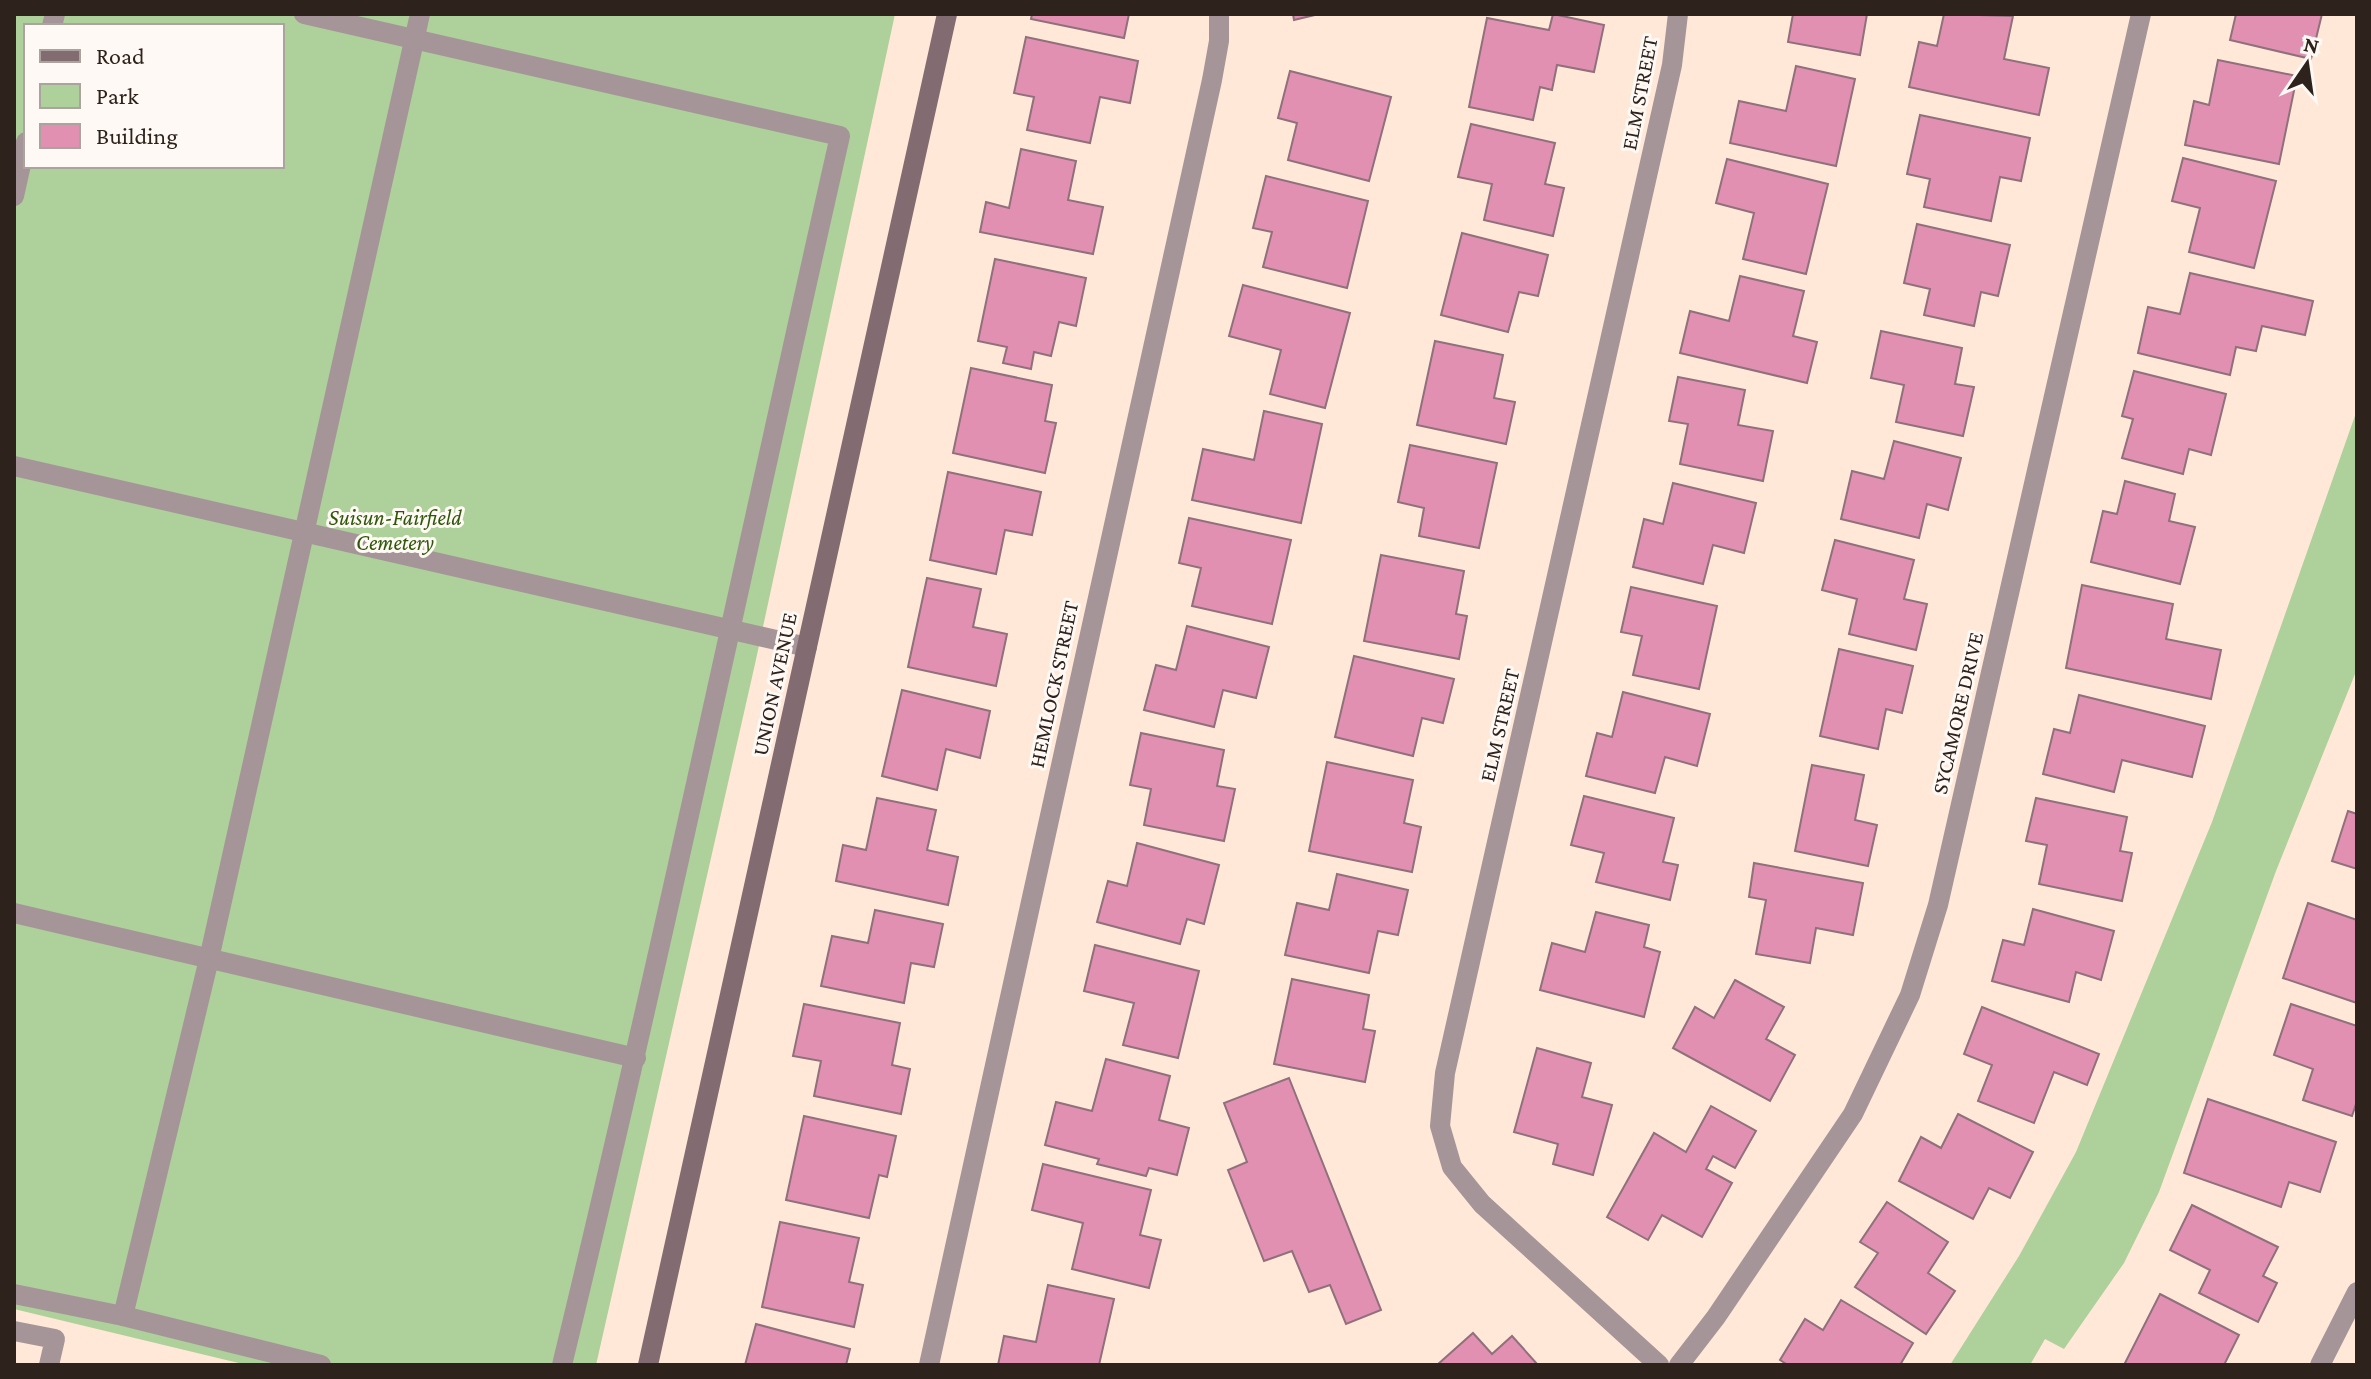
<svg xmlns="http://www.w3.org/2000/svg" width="2371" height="1379" font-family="'Crimson Pro',serif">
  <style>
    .green { fill: #aed09a; fill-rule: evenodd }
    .building { fill: #e290b1; stroke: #8f707c; stroke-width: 2 }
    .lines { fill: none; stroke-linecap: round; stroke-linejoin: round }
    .lane { stroke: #a59599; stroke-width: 20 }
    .street { stroke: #a59599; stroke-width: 20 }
    .secondary { stroke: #826c72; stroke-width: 20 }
    .labels { text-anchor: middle; stroke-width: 6; stroke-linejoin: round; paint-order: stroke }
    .street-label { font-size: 22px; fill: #2e231c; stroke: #fff9f5 }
    .park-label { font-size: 22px; font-style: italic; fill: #2e5609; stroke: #fff9f5 }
  </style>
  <rect width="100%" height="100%" fill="#ffe8d7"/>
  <g class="green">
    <path d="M 14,14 L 895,14 L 755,664 L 596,1365 L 247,1365 L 14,1309 ZM 26,26 L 282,26 L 282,166 L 26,166 Z"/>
    <path d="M 2357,410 L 2357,669 L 2276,871 L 2159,1192 L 2124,1263 L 2064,1349 L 2045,1339 L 2030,1365 L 1950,1365 L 2019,1256 L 2076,1152 L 2212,822 Z"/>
  </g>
  <g class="building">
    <path d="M 1032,14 L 1129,14 L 1124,38 L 1031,19 Z"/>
    <path d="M 1293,14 L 1319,14 L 1294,20 Z"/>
    <path d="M 1553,14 L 1604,25 L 1594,72 L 1557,65 L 1552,90 L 1540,87 L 1533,120 L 1469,107 L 1487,18 L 1549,30 Z"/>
    <path d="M 1793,14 L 1867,14 L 1860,55 L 1788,42 Z"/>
    <path d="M 1944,14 L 2013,16 L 2004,59 L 2049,68 L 2039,115 L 1909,87 L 1919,42 L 1937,46 Z"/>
    <path d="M 2236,14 L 2322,14 L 2311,59 L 2230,40 Z"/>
    <path d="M 1026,37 L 1138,61 L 1130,103 L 1100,97 L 1090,143 L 1027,130 L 1034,97 L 1014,93 Z"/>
    <path d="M 2218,60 L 2297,76 L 2279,164 L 2185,145 L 2194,101 L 2209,105 Z"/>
    <path d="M 1796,66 L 1855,79 L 1836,166 L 1730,143 L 1739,101 L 1786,111 Z"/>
    <path d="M 1290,71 L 1391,97 L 1369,181 L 1288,160 L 1297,123 L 1278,118 Z"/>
    <path d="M 1920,115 L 2030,138 L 2021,181 L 2000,177 L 1991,221 L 1924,207 L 1930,179 L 1907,174 Z"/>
    <path d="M 1471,124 L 1555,143 L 1545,184 L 1564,188 L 1553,236 L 1484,220 L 1492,184 L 1458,177 Z"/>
    <path d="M 1021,149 L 1076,161 L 1068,200 L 1103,207 L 1093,254 L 980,232 L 986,202 L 1009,208 Z"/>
    <path d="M 2183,158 L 2276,181 L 2254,268 L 2189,252 L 2200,208 L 2172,201 Z"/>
    <path d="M 1727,159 L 1828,184 L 1806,274 L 1743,259 L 1754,213 L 1716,203 Z"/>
    <path d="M 1266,176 L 1368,201 L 1347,288 L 1263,267 L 1272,232 L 1253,228 Z"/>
    <path d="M 1917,224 L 2010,245 L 1998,296 L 1981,292 L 1974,326 L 1924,315 L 1930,289 L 1904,283 Z"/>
    <path d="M 1462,233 L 1548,255 L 1538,296 L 1519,292 L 1508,332 L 1441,315 Z"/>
    <path d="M 995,259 L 1086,278 L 1076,326 L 1059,322 L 1051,356 L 1034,352 L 1031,369 L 1003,363 L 1007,347 L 978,341 Z"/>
    <path d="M 2190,273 L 2313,301 L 2305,335 L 2262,326 L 2256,351 L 2236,347 L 2230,375 L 2138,353 L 2148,307 L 2180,314 Z"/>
    <path d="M 1740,276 L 1804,291 L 1793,336 L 1817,342 L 1807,383 L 1680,353 L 1690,311 L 1729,321 Z"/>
    <path d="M 1243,285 L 1350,313 L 1325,408 L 1270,394 L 1281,350 L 1229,336 Z"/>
    <path d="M 1881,331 L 1962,348 L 1955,384 L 1974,387 L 1963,436 L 1896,422 L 1904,385 L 1871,378 Z"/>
    <path d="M 1435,341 L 1503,355 L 1494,398 L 1515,402 L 1506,444 L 1417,425 Z"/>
    <path d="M 971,368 L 1052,385 L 1045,421 L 1056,423 L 1045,473 L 953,453 Z"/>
    <path d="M 2134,371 L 2226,394 L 2211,455 L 2189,449 L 2183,474 L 2122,458 L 2133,419 L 2122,416 Z"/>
    <path d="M 1678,377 L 1745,390 L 1738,425 L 1773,431 L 1763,481 L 1680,464 L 1688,424 L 1669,421 Z"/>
    <path d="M 1264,411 L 1322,424 L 1301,523 L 1192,500 L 1203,449 L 1254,460 Z"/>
    <path d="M 1894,441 L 1961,458 L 1948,510 L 1927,504 L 1919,538 L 1841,519 L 1852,471 L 1884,479 Z"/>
    <path d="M 1410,445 L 1497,463 L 1479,548 L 1419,536 L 1424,508 L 1398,502 Z"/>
    <path d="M 948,472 L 1041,492 L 1032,535 L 1005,530 L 996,574 L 930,560 Z"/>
    <path d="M 2125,481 L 2175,494 L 2169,521 L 2195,527 L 2180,584 L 2091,562 L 2103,511 L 2117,514 Z"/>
    <path d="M 1673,483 L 1756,503 L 1744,553 L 1713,545 L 1703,584 L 1633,567 L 1644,519 L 1663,524 Z"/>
    <path d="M 1189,518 L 1291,540 L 1272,624 L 1192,606 L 1201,568 L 1179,563 Z"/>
    <path d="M 1835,540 L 1914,560 L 1904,599 L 1927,604 L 1916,650 L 1849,634 L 1857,599 L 1822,590 Z"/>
    <path d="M 1381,555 L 1464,571 L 1456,614 L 1467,616 L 1459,659 L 1364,641 Z"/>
    <path d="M 927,578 L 981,589 L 973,627 L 1007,634 L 996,686 L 908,667 Z"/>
    <path d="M 2082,585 L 2173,604 L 2166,639 L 2221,650 L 2211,699 L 2066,668 Z"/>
    <path d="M 1631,587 L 1717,606 L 1699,689 L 1633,675 L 1642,636 L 1621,632 Z"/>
    <path d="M 1187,626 L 1269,647 L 1256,698 L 1223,690 L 1214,727 L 1144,710 L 1156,665 L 1176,670 Z"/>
    <path d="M 1839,649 L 1913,666 L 1902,713 L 1886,709 L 1878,749 L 1820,736 Z"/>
    <path d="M 1354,656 L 1454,679 L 1443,723 L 1422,718 L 1413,756 L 1335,737 Z"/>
    <path d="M 902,690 L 990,711 L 980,758 L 946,749 L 937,790 L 882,776 Z"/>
    <path d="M 1623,692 L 1710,714 L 1697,766 L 1665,757 L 1655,793 L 1586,776 L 1597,733 L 1612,737 Z"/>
    <path d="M 2079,695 L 2205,726 L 2192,777 L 2122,760 L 2114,792 L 2043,774 L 2054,729 L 2070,733 Z"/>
    <path d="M 1141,733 L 1224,750 L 1217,786 L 1235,789 L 1224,841 L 1144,825 L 1151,789 L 1130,785 Z"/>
    <path d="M 1327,762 L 1413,780 L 1404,823 L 1421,827 L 1412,872 L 1309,851 Z"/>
    <path d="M 1812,765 L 1864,775 L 1855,820 L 1877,825 L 1868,866 L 1795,851 Z"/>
    <path d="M 1584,796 L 1674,818 L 1663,862 L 1678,865 L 1670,900 L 1596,882 L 1604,853 L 1571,845 Z"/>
    <path d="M 877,798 L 936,810 L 927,850 L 958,857 L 948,905 L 836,881 L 843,845 L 866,850 Z"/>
    <path d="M 2036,798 L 2127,817 L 2120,851 L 2132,853 L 2122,901 L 2039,884 L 2047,845 L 2026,841 Z"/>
    <path d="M 2348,811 L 2357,814 L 2357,869 L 2332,861 Z"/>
    <path d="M 1137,843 L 1219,865 L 1204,924 L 1187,919 L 1180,944 L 1097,922 L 1108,881 L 1127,886 Z"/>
    <path d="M 1754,863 L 1863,883 L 1853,935 L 1816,928 L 1810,963 L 1756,954 L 1766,900 L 1749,897 Z"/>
    <path d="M 1337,874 L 1408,890 L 1398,935 L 1378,931 L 1369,973 L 1285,955 L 1297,903 L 1329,910 Z"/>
    <path d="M 2308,903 L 2357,920 L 2357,1003 L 2283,978 Z"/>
    <path d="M 2033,909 L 2114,931 L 2101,980 L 2076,972 L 2069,1002 L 1992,981 L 2003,940 L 2024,945 Z"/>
    <path d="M 875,910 L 943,924 L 934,967 L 911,963 L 904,1003 L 821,986 L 832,936 L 868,943 Z"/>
    <path d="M 1596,912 L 1649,925 L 1644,947 L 1660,952 L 1644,1017 L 1540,990 L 1552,943 L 1585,952 Z"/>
    <path d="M 1095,945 L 1199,971 L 1178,1058 L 1123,1045 L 1134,1003 L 1084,991 Z"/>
    <path d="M 1292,979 L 1369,995 L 1363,1029 L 1375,1031 L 1365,1082 L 1274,1064 Z"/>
    <path d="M 1735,980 L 1784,1007 L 1766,1039 L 1795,1055 L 1770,1101 L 1673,1048 L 1695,1007 L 1714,1018 Z"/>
    <path d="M 804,1004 L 900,1023 L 892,1065 L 910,1069 L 901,1114 L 814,1096 L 821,1061 L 793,1056 Z"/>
    <path d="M 2291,1004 L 2357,1026 L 2357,1101 L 2352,1116 L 2303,1100 L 2313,1069 L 2274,1055 Z"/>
    <path d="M 1982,1007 L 2099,1054 L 2087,1085 L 2054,1072 L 2034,1123 L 1978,1101 L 1992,1065 L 1964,1054 Z"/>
    <path d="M 1537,1048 L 1591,1063 L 1582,1097 L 1612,1105 L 1593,1175 L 1553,1164 L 1558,1144 L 1514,1132 Z"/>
    <path d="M 1106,1059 L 1170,1076 L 1159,1120 L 1189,1128 L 1177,1175 L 1149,1168 L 1146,1176 L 1097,1164 L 1099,1159 L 1045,1145 L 1056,1102 L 1092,1111 Z"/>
    <path d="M 1289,1078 L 1381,1310 L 1346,1324 L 1330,1285 L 1309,1292 L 1292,1251 L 1264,1261 L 1228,1170 L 1247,1162 L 1224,1103 Z"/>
    <path d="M 2208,1099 L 2336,1142 L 2320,1192 L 2289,1182 L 2281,1207 L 2184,1173 Z"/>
    <path d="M 1711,1106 L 1756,1131 L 1735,1168 L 1713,1156 L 1706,1169 L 1732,1183 L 1702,1237 L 1662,1215 L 1648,1240 L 1607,1217 L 1654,1133 L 1686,1152 Z"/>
    <path d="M 1958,1114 L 2033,1152 L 2010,1198 L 1989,1188 L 1973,1219 L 1899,1181 L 1921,1137 L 1941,1148 Z"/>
    <path d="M 804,1116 L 896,1136 L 887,1177 L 879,1175 L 869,1218 L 786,1200 Z"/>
    <path d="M 1043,1164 L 1151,1190 L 1140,1235 L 1161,1240 L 1149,1288 L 1072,1269 L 1083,1223 L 1032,1210 Z"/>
    <path d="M 1887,1202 L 1948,1242 L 1928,1273 L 1955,1291 L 1926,1334 L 1855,1287 L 1878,1253 L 1860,1242 Z"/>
    <path d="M 2192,1205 L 2278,1247 L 2263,1276 L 2277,1283 L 2258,1322 L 2199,1293 L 2210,1270 L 2170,1250 Z"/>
    <path d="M 780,1222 L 859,1238 L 849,1282 L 863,1285 L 854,1327 L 762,1307 Z"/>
    <path d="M 1048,1285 L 1114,1299 L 1099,1365 L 998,1365 L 1004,1336 L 1036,1342 Z"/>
    <path d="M 2160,1294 L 2239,1335 L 2224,1365 L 2124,1365 Z"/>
    <path d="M 1841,1300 L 1913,1343 L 1900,1365 L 1788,1365 L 1780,1360 L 1805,1319 L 1823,1330 Z"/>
    <path d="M 756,1324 L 850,1349 L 846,1365 L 745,1365 Z"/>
    <path d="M 1473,1333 L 1492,1354 L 1512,1336 L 1538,1365 L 1437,1365 Z"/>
  </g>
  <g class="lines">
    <g class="lane">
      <path d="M 304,14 L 840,136 C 747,546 661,957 562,1365"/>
      <path d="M 52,26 L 55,14"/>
      <path d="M 14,196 L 26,142"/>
      <path d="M 14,466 L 807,647"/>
      <path d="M 14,913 L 636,1058"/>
      <path d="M 14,1294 L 123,1316 L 321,1365"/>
      <path d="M 123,1316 L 209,959 L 420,14"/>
      <path d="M 14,1331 L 55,1339 L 49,1365"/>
    </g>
    <g class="street">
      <path d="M 929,1365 L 1212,80 L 1219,41 L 1219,14"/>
      <path d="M 1659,1365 L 1482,1204 L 1452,1167 L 1440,1126 L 1445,1073 L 1672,65 L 1678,14"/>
      <path d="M 1679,1365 L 1716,1317 L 1853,1114 L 1910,995 L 1938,905 L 2141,14"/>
      <path d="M 2320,1365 L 2357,1292"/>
    </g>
    <path class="secondary" d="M 648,1365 L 947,14"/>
  </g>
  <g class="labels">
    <g class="street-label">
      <text transform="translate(1639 93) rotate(-79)" y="8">ELM STREET</text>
      <text transform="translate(774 684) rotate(-78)" y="8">UNION AVENUE</text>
      <text transform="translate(1053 684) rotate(-78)" y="8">HEMLOCK STREET</text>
      <text transform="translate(1957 713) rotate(-77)" y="8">SYCAMORE DRIVE</text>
      <text transform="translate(1499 725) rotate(-77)" y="8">ELM STREET</text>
    </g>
    <g class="park-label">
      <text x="395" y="525">Suisun-Fairfield<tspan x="395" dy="25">Cemetery</tspan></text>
    </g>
  </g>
  <rect width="2371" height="1379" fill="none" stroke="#2e231c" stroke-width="32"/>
  <rect x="24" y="24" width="260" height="144" fill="#fff9f5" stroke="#aba39e" stroke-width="2"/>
  <rect x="40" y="50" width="40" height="12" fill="#826c72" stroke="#aba39e" stroke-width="2"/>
  <text x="96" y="64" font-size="24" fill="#2e231c">Road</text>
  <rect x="40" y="84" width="40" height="24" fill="#aed09a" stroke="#aba39e" stroke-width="2"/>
  <text x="96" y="104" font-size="24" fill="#2e231c">Park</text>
  <rect x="40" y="124" width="40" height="24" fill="#e290b1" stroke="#aba39e" stroke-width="2"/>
  <text x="96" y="144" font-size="24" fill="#2e231c">Building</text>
  <g transform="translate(2307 64) rotate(13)" stroke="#fff9f5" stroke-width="6" paint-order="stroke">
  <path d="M0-6L14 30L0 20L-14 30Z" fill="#2e231c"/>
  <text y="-12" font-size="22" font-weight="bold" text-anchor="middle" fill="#2e231c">N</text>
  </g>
</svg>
